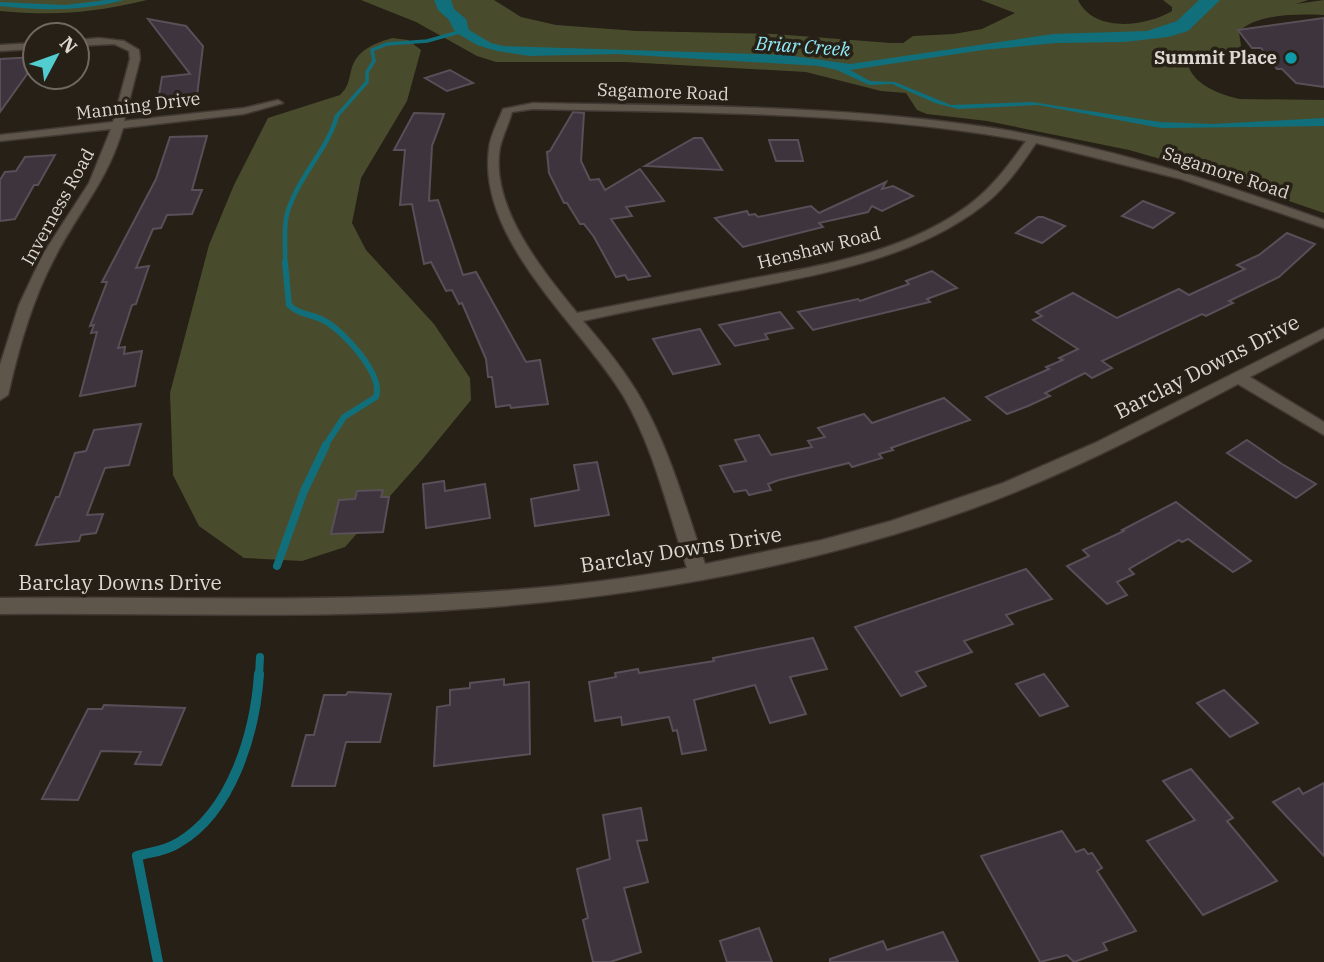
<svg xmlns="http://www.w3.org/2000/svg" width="1324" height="962" font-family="'IBM Plex Serif',serif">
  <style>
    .green { fill: #494c2c }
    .water { fill: #116f7b }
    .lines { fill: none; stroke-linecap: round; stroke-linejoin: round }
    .stream-far4 { stroke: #116f7b; stroke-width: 3.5 }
    .stream-far3 { stroke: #116f7b; stroke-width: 4.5 }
    .stream-far2 { stroke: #116f7b; stroke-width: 6 }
    .stream-far1 { stroke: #116f7b; stroke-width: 8 }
    .stream { stroke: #116f7b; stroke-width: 10 }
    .building { fill: #3e343d; stroke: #594f58; stroke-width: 2 }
    .minor-casing { stroke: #413a34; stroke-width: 3 }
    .minor { fill: #5f564b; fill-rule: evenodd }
    .culture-dot { fill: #0f9aa8; stroke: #272017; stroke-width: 2.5 }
    .labels { text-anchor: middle; stroke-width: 7; stroke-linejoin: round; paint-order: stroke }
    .far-poi-label { font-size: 18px; font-weight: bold; fill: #dcd7d1; stroke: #272017; text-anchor: end }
    .far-street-label { font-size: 18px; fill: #dcd7d1; stroke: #272017 }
    .far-water-label { font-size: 19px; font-style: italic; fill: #91ecfa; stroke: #272017 }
    .street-label { font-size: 21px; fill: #dcd7d1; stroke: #272017 }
  </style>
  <rect width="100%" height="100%" fill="#272017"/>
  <g class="green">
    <path d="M 0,0 L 147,0 C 91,13 57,16 0,11 Z"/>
    <path d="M 361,0 L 494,0 L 521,17 L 556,25 L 637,31 L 774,34 L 891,43 L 903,43 L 913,36 L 954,34 L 982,29 L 1015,13 L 981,0 L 1078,0 C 1094,33 1145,27 1172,11 L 1172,7 L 1163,0 L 1308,0 L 1296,4 L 1324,0 L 1324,15 C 1300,14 1256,13 1239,32 L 1241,46 C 1225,57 1204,56 1189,68 C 1197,86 1221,95 1240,99 L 1324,100 L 1324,213 L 1196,169 L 1129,150 L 987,121 L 927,114 L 917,110 L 906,93 L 881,91 L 806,72 L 625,62 L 496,62 L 477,56 L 416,22 Z"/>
    <path d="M 392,38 L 408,40 L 421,50 L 407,101 L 361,178 L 352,223 L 366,250 L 434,324 L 470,378 L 471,400 L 421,461 L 345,547 L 302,561 L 244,558 L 199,526 L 173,475 L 170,393 L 209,245 L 234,185 L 268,118 L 340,95 C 349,86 348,82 351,71 C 356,50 373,44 392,38 Z"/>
  </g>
  <g class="water">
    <path d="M 106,0 L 124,0 C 82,11 43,11 0,6 L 0,2 L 65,5 Z"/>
    <path d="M 434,0 L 451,0 L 454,9 L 466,19 L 469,30 L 491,43 L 503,46 L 786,55 L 850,64 L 1053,34 L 1147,31 L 1177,21 L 1199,0 L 1220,0 L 1188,31 L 1168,37 L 1124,42 L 1056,43 L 983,50 L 850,70 L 870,81 L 895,82 L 951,105 L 1032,102 L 1160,122 L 1213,124 L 1324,118 L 1324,126 L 1161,128 L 1038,105 L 958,109 L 935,103 L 892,84 L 869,85 L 837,70 L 819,66 L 617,54 L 530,56 L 497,51 L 477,45 L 455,32 L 449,20 L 438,10 Z"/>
  </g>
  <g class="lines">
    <path class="stream-far4" d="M 336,117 L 367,82 L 367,72 L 374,61 L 372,50 L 387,44 L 427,41 L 463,31"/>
    <path class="stream-far3" d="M 285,263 C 286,247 283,230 287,214 C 297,178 327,151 337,116"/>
    <path class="stream-far2" d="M 285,262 L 289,305 C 299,315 312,314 323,320 C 343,330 384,375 376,397 L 344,417 L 325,446"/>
    <g class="stream-far1">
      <path d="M 277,566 L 304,491 L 326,445"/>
      <path d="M 259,676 L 260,657"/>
    </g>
    <path class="stream" d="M 158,962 L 137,856 C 151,852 166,851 178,843 C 232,812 255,733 259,674"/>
  </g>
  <g class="building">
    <path d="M 1324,18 L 1324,87 L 1296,83 L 1282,69 L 1277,69 L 1261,48 L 1252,48 L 1238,30 Z"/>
    <path d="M 148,19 L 186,26 L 203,46 L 197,96 L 158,101 L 162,77 L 190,74 Z"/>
    <path d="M 35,57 L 35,63 L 0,112 L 0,59 Z"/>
    <path d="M 450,70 L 473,83 L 447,91 L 425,78 Z"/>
    <path d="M 573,112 L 584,113 L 581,161 L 590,180 L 599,179 L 605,190 L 640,169 L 664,201 L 626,207 L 632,216 L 611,219 L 650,276 L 628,280 L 625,275 L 616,277 L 594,237 L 584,224 L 580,224 L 567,203 L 564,203 L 549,173 L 547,152 L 550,151 Z"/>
    <path d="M 414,113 L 444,114 L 432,146 L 429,201 L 438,200 L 463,275 L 476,272 L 526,362 L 540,360 L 548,404 L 511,408 L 510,405 L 496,407 L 492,377 L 488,377 L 486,359 L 462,303 L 459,304 L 452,290 L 446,291 L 431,262 L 424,264 L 412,204 L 400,205 L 405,150 L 394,150 Z"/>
    <path d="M 207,136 L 192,190 L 202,190 L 192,214 L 167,215 L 161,228 L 153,229 L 136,268 L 149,266 L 136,304 L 132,305 L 118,348 L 125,347 L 124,354 L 142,351 L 135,386 L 80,396 L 97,332 L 91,333 L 94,325 L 90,326 L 107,282 L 102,282 L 156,179 L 170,137 Z"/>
    <path d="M 694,138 L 702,138 L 722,170 L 645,166 Z"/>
    <path d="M 769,140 L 798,140 L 803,161 L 776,161 Z"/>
    <path d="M 55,155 L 38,185 L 34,185 L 15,219 L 0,221 L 0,180 L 5,172 L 16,171 L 25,157 Z"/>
    <path d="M 886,182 L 882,189 L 893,186 L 913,196 L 882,211 L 872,206 L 868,212 L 819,223 L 823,227 L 743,247 L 715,218 L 747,211 L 749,215 L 755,214 L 758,217 L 811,206 L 819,213 Z"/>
    <path d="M 1143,201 L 1174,213 L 1153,228 L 1122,216 Z"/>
    <path d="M 1038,217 L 1043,217 L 1065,226 L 1042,243 L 1016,233 Z"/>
    <path d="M 1287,233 L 1315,244 L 1279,277 L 1229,301 L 1233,303 L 1206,316 L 1202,314 L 1102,361 L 1112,368 L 1092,378 L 1085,373 L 1045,393 L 1050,396 L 1028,406 L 1007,414 L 986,397 L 1049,369 L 1046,367 L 1063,360 L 1059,358 L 1078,349 L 1033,320 L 1042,316 L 1036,312 L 1073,293 L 1117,318 L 1179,289 L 1189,295 L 1245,269 L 1237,265 L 1259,255 Z"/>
    <path d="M 932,271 L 957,288 L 927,299 L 930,302 L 813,330 L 798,312 L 858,299 L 860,301 L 909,284 L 906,281 Z"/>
    <path d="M 780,312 L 793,328 L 765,334 L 768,339 L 735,346 L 719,325 Z"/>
    <path d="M 700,329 L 720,364 L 673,374 L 653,339 Z"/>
    <path d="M 944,398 L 970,420 L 891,448 L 893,450 L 879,454 L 882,458 L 852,467 L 849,463 L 779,480 L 768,484 L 771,490 L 749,495 L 746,490 L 734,492 L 720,466 L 746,461 L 735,440 L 759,435 L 771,455 L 812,447 L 808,441 L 825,437 L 818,428 L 864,414 L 872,423 Z"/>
    <path d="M 141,424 L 129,465 L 105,468 L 87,515 L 103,514 L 96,533 L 81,535 L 79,541 L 36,545 L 56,497 L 59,497 L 75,453 L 86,451 L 94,430 Z"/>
    <path d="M 1247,440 L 1282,464 L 1316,484 L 1296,498 L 1227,453 Z"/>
    <path d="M 597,462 L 609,515 L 535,526 L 531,499 L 579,490 L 574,465 Z"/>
    <path d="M 444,481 L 445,491 L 485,484 L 490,518 L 426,528 L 423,484 Z"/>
    <path d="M 383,490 L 381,497 L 389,497 L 383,532 L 331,534 L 339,500 L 355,499 L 357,491 Z"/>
    <path d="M 1176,502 L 1251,561 L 1233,572 L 1188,539 L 1182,542 L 1179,540 L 1129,569 L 1134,574 L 1117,582 L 1127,595 L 1107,604 L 1067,566 L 1089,556 L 1083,550 L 1124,531 L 1122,530 Z"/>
    <path d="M 1026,569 L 1052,599 L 1006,615 L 1013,624 L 964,641 L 972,652 L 916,672 L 926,686 L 901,696 L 855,627 Z"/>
    <path d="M 813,638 L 827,669 L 790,677 L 806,714 L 770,723 L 755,685 L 694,700 L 706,750 L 682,754 L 677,730 L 673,731 L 669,717 L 622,725 L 621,717 L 595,721 L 589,682 L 616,677 L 615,673 L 638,669 L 639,673 L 714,661 L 713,658 Z"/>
    <path d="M 1044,674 L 1068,706 L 1040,716 L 1016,684 Z"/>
    <path d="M 504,679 L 504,685 L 529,682 L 530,754 L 434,766 L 437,707 L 450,705 L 450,690 L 470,688 L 470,683 Z"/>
    <path d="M 1224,690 L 1258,723 L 1230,737 L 1197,703 Z"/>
    <path d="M 348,692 L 391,694 L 380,742 L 346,742 L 335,786 L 292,786 L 306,735 L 314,735 L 324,695 L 346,695 Z"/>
    <path d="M 104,705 L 185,708 L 161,765 L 135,764 L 141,752 L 101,751 L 78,800 L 42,799 L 88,709 L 102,709 Z"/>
    <path d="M 1191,769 L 1233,818 L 1227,821 L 1277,881 L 1203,915 L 1147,841 L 1195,820 L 1163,781 Z"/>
    <path d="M 1324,783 L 1324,856 L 1273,802 L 1299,788 L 1303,794 Z"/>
    <path d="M 641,808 L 647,840 L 637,841 L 648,882 L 624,888 L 641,952 L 610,962 L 593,962 L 583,920 L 588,918 L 577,869 L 610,859 L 603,815 Z"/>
    <path d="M 1062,831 L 1076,852 L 1084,849 L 1088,854 L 1092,853 L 1102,868 L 1097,871 L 1136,931 L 1103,943 L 1107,950 L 1074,962 L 1067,955 L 1040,962 L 981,856 Z"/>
    <path d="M 759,928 L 772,962 L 727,962 L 720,941 Z"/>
    <path d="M 943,932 L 958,962 L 830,962 L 830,959 L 883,941 L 887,950 Z"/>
  </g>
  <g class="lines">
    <g class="minor-casing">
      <g id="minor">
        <path d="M 99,38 L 124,41 L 139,50 L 140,59 L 124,121 L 244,108 L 278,100 L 283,103 L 244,114 L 123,128 C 107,182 80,209 55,257 C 32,300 19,347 8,395 L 0,400 L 0,365 L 19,305 L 43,254 L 89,183 L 111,129 L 0,141 L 0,135 L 113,122 L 130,59 L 129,51 L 114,44 L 77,46 L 77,40 Z"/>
        <path d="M 35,43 L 35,49 L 0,51 L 0,45 Z"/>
        <path d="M 533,103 C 687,106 840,105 993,128 C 1106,146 1216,181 1324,220 L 1324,228 L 1181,179 L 1036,143 C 1020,167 1004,190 981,207 C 914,258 826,273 746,289 C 692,299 637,309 583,321 C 604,345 625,371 641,399 C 670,450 686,509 705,564 L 822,540 L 891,521 L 1003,483 L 1095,443 L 1324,328 L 1324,338 L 1250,377 L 1324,422 L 1324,435 L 1238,384 C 1151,430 1063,476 971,509 C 784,576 583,606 385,613 C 257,617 128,613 0,614 L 0,598 C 229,596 460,609 687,568 C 668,511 654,449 624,397 C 581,325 477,241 489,149 C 490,136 498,122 503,109 ZM 533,109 C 698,113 863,111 1026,141 C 1010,163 995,184 974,201 C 909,253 818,266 739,281 C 685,292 631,302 577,313 C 543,271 489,206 500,147 C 503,135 509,123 512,112 Z"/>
      </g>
    </g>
    <use href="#minor" class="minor"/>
  </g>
  <circle class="culture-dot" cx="1291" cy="58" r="7"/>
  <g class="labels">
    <g class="far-poi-label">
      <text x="1277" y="64">Summit Place</text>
    </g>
    <g class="far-street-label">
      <text transform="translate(663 92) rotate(2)" y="6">Sagamore Road</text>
      <text transform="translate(138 106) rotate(-7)" y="6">Manning Drive</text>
      <text transform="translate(1226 173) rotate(18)" y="6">Sagamore Road</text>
      <text transform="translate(58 207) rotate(-61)" y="6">Inverness Road</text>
      <text transform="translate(819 248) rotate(-14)" y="6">Henshaw Road</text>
    </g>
    <g class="far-water-label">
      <text transform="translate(803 46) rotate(4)" y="7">Briar Creek</text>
    </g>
    <g class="street-label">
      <text transform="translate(1207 367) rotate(-27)" y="7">Barclay Downs Drive</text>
      <text transform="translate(681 550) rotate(-9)" y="7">Barclay Downs Drive</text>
      <text x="120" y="590">Barclay Downs Drive</text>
    </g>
  </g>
  <g transform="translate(56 56) rotate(49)"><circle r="33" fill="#272017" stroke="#6f6961" stroke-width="2"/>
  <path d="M0-5L12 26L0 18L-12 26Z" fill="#52cdcf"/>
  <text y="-10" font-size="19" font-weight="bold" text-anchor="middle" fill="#dcd7d1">N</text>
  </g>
</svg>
